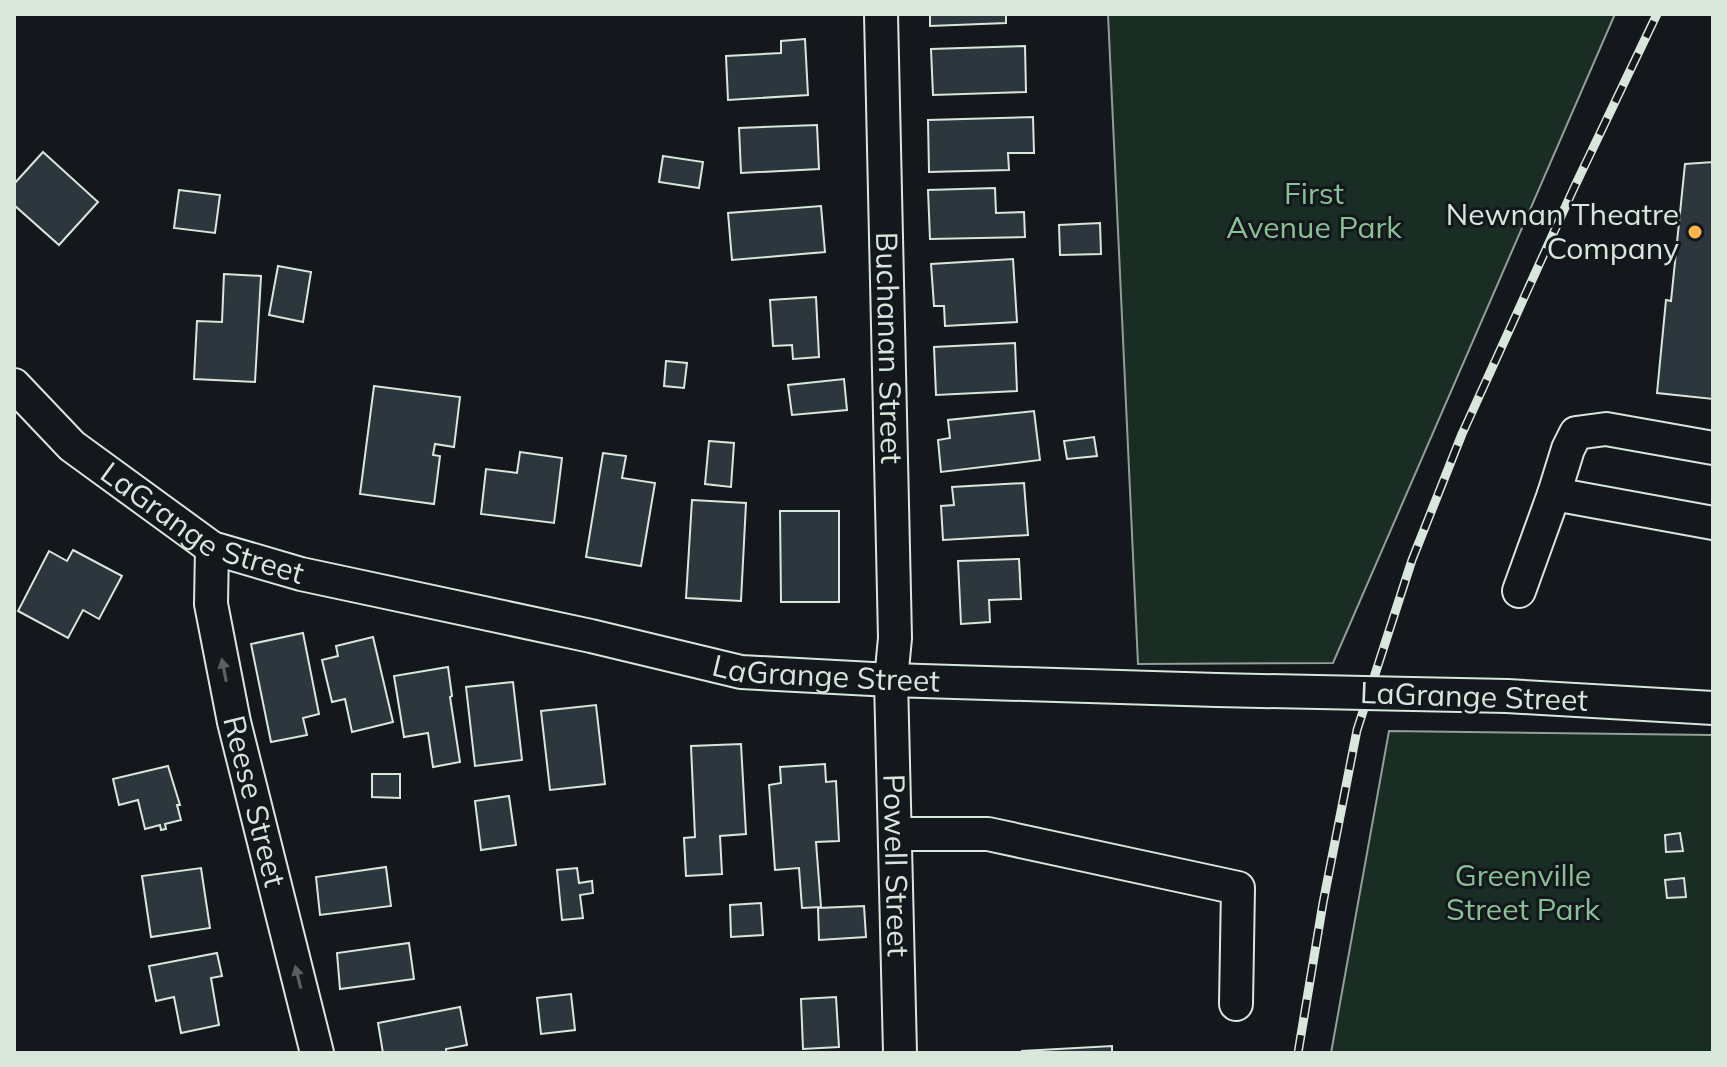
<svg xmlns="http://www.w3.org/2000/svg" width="1727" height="1067" font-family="Mulish,sans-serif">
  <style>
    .park { fill: #1a2d24; stroke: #939e99; stroke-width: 2 }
    .building { fill: #2c363c; stroke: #d8e6dc; stroke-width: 2 }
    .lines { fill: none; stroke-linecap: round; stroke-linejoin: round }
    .minor-casing { stroke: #d8e6dc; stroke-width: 36 }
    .minor { stroke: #14181c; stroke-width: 32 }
    .rail-casing { stroke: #d8e6dc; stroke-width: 9 }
    .rail { stroke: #14181c; stroke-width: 6; stroke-dasharray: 18; stroke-linecap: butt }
    .minor-bridge-casing { stroke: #d8e6dc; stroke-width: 36; stroke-linecap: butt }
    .minor-bridge { stroke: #14181c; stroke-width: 32 }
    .oneway { fill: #59605f }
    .poi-dot { fill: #ffb74d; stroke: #14181c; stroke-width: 3 }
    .labels { text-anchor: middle; stroke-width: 6; stroke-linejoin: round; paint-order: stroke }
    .park-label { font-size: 30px; fill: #8ac095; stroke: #14181c }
    .poi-label { font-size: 30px; fill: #d8e6dc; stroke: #14181c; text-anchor: end }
    .street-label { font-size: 30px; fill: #d8e6dc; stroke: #14181c }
  </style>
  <rect width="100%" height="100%" fill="#14181c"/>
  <g class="park">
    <path d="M 1108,14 L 1615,14 L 1333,663 L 1138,664 Z"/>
    <path d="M 1389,731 L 1712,735 L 1713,1053 L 1331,1053 Z"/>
  </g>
  <g class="building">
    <path d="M 930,14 L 1006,14 L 1006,23 L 930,26 Z"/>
    <path d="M 805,39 L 808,95 L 728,100 L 726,56 L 781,53 L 781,41 Z"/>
    <path d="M 1025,46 L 1026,92 L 933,95 L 931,49 Z"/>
    <path d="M 1033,117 L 1034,153 L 1008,153 L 1009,170 L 929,172 L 928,120 Z"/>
    <path d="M 817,125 L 819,169 L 741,173 L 739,128 Z"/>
    <path d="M 43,152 L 98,202 L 59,245 L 14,205 L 14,184 Z"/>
    <path d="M 663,156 L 703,162 L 699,188 L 659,182 Z"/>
    <path d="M 1713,162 L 1713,399 L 1657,393 L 1666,300 L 1671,301 L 1685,164 Z"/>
    <path d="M 995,188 L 996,213 L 1024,212 L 1025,237 L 930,239 L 928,190 Z"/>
    <path d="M 179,190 L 220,195 L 215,233 L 174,228 Z"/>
    <path d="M 821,206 L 825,252 L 732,260 L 728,213 Z"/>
    <path d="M 1100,223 L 1101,254 L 1060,255 L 1059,225 Z"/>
    <path d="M 1013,259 L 1017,322 L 945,326 L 944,306 L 934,306 L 931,264 Z"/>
    <path d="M 278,266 L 311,272 L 303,322 L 269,315 Z"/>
    <path d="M 224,274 L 261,276 L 255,382 L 194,379 L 197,321 L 222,322 Z"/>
    <path d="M 816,297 L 819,357 L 793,359 L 792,345 L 773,346 L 770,300 Z"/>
    <path d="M 1015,343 L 1017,391 L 936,395 L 934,347 Z"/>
    <path d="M 666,361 L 687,363 L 684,388 L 664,386 Z"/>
    <path d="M 844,379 L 847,410 L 792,415 L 788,385 Z"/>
    <path d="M 374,386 L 460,397 L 454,447 L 435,444 L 433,455 L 440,456 L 434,504 L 360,494 Z"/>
    <path d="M 1034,411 L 1040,460 L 941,472 L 938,440 L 950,438 L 948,420 Z"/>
    <path d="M 1094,437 L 1097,456 L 1067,459 L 1064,441 Z"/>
    <path d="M 709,441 L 734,443 L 731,487 L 705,484 Z"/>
    <path d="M 520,452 L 562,458 L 554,523 L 481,514 L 486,469 L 517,473 Z"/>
    <path d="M 603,453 L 626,456 L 622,478 L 655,483 L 641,566 L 586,557 Z"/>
    <path d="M 1024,483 L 1028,535 L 943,540 L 941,506 L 954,505 L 952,487 Z"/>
    <path d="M 692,500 L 746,503 L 741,601 L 686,598 Z"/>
    <path d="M 780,511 L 839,511 L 839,602 L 781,602 Z"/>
    <path d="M 73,550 L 122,576 L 99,619 L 83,610 L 68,638 L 18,611 L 49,551 L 67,561 Z"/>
    <path d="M 1019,559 L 1021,599 L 989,600 L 990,622 L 961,624 L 958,561 Z"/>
    <path d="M 303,633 L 319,714 L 303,718 L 307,735 L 271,742 L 251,644 Z"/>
    <path d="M 373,637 L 393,722 L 352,732 L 345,699 L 332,702 L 322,660 L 338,656 L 336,646 Z"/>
    <path d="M 448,667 L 452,696 L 450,697 L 460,762 L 433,767 L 428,733 L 404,737 L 394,676 Z"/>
    <path d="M 513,682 L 522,760 L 475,766 L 466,687 Z"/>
    <path d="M 596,705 L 605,784 L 550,790 L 541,711 Z"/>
    <path d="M 741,744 L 746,834 L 720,836 L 722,874 L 686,876 L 684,838 L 695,837 L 691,746 Z"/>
    <path d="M 825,764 L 826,782 L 836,781 L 839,841 L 816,842 L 821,907 L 802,908 L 799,868 L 775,870 L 769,785 L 781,783 L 780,767 Z"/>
    <path d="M 168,766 L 180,805 L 177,805 L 181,820 L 165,824 L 166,829 L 161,830 L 160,825 L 145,829 L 138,800 L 119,805 L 113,779 Z"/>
    <path d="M 372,774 L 400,774 L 400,798 L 372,797 Z"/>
    <path d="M 509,796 L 516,845 L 481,850 L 475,801 Z"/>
    <path d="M 1680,833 L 1683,851 L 1666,852 L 1665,835 Z"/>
    <path d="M 386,867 L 391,906 L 320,915 L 316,877 Z"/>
    <path d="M 201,868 L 210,928 L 151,937 L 142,876 Z"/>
    <path d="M 577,868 L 579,883 L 592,881 L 593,893 L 580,895 L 583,918 L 562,920 L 557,870 Z"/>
    <path d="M 1684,878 L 1686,897 L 1667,898 L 1665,880 Z"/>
    <path d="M 761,903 L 763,935 L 731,937 L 730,905 Z"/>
    <path d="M 864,906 L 866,937 L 819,940 L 818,908 Z"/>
    <path d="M 409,943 L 414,979 L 340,989 L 337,953 Z"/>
    <path d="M 217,953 L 222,976 L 211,978 L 219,1025 L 181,1033 L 174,997 L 156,1001 L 149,966 Z"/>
    <path d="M 571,994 L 575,1030 L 541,1034 L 537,998 Z"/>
    <path d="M 836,997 L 839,1047 L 803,1049 L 801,999 Z"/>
    <path d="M 460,1007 L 467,1045 L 446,1049 L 446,1053 L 383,1053 L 378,1023 Z"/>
    <path d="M 1112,1046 L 1112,1053 L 1022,1053 L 1022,1051 Z"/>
  </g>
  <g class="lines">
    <g class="minor-casing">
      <g id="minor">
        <path id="s1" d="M 881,14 L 895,638 L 891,680 L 900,1053"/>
        <path id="s2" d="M 14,385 L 72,446 L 212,548 L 301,574 L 591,636 L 741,672 L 891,680 L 1217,690"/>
        <path d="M 1554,494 L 1568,449 L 1576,433 L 1606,429 L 1713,448"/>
        <path id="s3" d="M 212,548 L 211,604 L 234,722 L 317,1053"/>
        <path d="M 1519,591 L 1554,494 L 1713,523"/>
        <path d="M 1507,696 L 1713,708"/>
        <path d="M 895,834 L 988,834 L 1238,888 L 1236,1004"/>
      </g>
    </g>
    <use href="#minor" class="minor"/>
    <g class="rail-casing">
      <path id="rail" d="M 1298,1053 L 1323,903 L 1357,730 L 1412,560 L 1462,434 L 1573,190 L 1657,14"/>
    </g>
    <use href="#rail" class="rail"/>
    <g class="minor-bridge-casing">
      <path id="minor-bridge" d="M 1217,690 L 1507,696"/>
    </g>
    <use href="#minor-bridge" class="minor-bridge"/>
  </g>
  <defs><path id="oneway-solid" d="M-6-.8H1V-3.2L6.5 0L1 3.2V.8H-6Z" transform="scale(2)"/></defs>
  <g class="oneway">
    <use href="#oneway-solid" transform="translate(224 670) rotate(-101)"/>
    <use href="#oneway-solid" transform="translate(298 977) rotate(-104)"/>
  </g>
  <circle class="poi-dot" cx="1695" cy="232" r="8"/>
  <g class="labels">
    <g class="park-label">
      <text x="1314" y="204">First<tspan x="1314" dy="34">Avenue Park</tspan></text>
      <text x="1523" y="886">Greenville<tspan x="1523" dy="34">Street Park</tspan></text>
    </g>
    <g class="poi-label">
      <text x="1679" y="225">Newnan Theatre<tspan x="1679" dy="34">Company</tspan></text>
    </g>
    <g class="street-label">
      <text dy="10" stroke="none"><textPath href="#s1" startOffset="334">Buchanan Street</textPath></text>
      <text dy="10" stroke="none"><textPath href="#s2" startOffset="238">LaGrange Street</textPath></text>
      <text dy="10" stroke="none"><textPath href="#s2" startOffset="886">LaGrange Street</textPath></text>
      <text transform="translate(1474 697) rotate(2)" y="10">LaGrange Street</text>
      <text dy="10" stroke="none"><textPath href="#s3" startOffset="258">Reese Street</textPath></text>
      <text dy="10" stroke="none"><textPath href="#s1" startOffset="852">Powell Street</textPath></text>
    </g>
  </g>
  <rect width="1727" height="1067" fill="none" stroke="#d8e6dc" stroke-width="32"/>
</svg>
